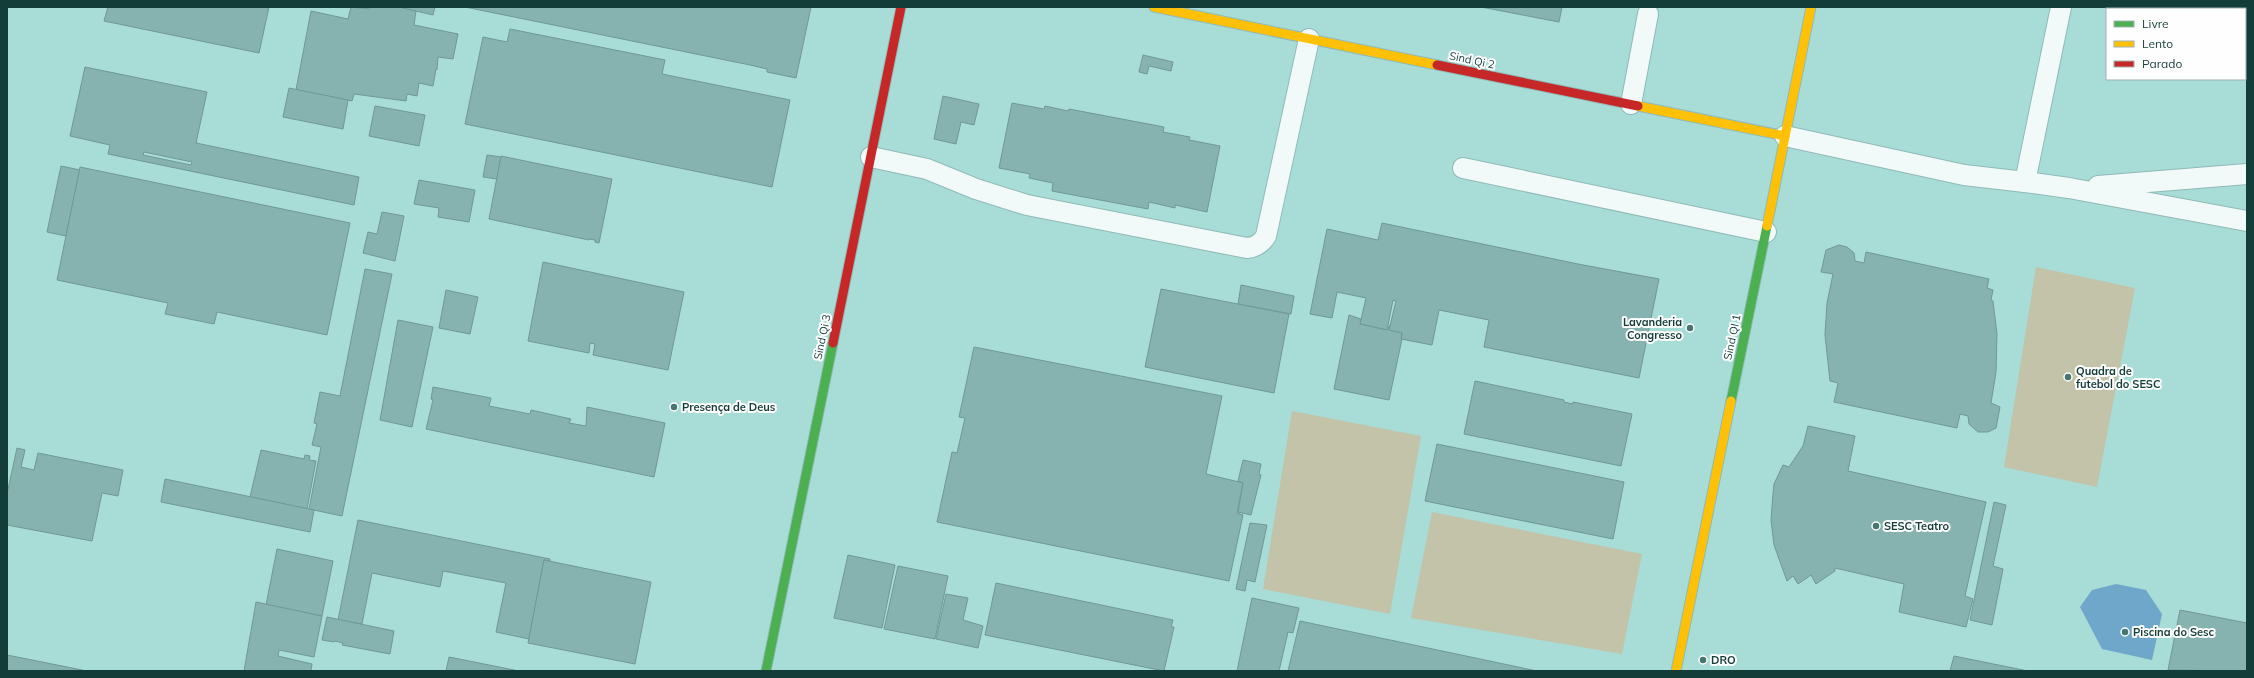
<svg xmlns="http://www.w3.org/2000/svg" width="2254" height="678" font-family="Mulish,sans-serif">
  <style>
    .green { fill: #c2c3a8 }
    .water { fill: #6fa7ca }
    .building { fill: #86b3af; stroke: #719894; fill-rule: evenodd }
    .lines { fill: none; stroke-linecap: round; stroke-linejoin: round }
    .lane-casing { stroke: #90bab7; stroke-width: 22 }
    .fast-casing { stroke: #90bab7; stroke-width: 11 }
    .slow-casing { stroke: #90bab7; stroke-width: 11 }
    .jam-casing { stroke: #90bab7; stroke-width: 11 }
    .lane { stroke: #f2faf9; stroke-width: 20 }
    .fast { stroke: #4caf50; stroke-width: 9 }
    .slow { stroke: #ffc107; stroke-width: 9 }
    .jam { stroke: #c62828; stroke-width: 9 }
    .poi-dot { fill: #477570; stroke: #fefefe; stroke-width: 1.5 }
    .labels { text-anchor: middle; stroke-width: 4; stroke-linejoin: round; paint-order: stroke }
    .street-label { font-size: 11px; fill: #133d39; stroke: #fefefe }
    .poi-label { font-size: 11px; font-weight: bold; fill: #133d39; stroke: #fefefe; text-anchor: start }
  </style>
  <rect width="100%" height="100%" fill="#a7dcd7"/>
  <g class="green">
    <path d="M 2036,267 L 2135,288 L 2097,487 L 2004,467 Z"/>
    <path d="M 1292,411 L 1421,436 L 1390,614 L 1263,589 Z"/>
    <path d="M 1432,512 L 1642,554 L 1622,654 L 1411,618 Z"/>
  </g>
  <path class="water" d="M 2116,584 L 2146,590 L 2162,614 L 2152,660 L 2102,649 L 2080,607 L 2092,590 Z"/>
  <g class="building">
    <path d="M 108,7 L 269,7 L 259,53 L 104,21 Z"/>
    <path d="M 351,7 L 370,9 L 370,7 L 399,7 L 416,11 L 414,25 L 458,34 L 453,59 L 438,57 L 437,70 L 436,69 L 433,86 L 419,83 L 417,96 L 407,94 L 406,101 L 354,94 L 352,101 L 296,90 L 311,11 L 348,19 Z"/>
    <path d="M 399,7 L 435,7 L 433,15 Z"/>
    <path d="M 465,7 L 811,7 L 796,78 L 767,72 L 767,69 L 750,65 Z"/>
    <path d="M 1481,7 L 1562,7 L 1559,22 Z"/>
    <path d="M 2192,7 L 2247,7 L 2247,54 L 2245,54 L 2245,9 L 2191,9 Z"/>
    <path d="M 510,29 L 665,60 L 662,74 L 790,100 L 772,187 L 465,124 L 483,37 L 507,42 Z"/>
    <path d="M 1143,55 L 1173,62 L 1171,71 L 1149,66 L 1147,74 L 1139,72 Z"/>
    <path d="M 85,67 L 207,92 L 196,143 L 359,177 L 354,205 L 108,154 L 110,145 L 70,136 ZM 144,152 L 192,162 L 191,165 L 143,155 Z"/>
    <path d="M 289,88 L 348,100 L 343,129 L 283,117 Z"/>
    <path d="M 943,96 L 979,104 L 974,125 L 961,122 L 956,144 L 934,139 Z"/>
    <path d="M 1012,103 L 1044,109 L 1045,106 L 1068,111 L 1069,109 L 1164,127 L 1163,132 L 1190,137 L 1189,140 L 1220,146 L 1207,212 L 1175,205 L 1175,208 L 1149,202 L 1148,209 L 1052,191 L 1053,183 L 1029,178 L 1030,174 L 999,168 Z"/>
    <path d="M 375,106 L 425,115 L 419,146 L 369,136 Z"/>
    <path d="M 487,155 L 501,157 L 497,179 L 483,177 Z"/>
    <path d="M 501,156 L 612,179 L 599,243 L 595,242 L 595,240 L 589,239 L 589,240 L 489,219 Z"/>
    <path d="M 61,166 L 80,170 L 66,236 L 47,232 Z"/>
    <path d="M 80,167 L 350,223 L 327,335 L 217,312 L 214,324 L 165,314 L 168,303 L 57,280 Z"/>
    <path d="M 419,180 L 475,190 L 469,222 L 438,217 L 439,208 L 414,204 Z"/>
    <path d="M 382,212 L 404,216 L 395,261 L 363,253 L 368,232 L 377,234 Z"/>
    <path d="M 1382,223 L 1578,264 L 1659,279 L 1639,378 L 1484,347 L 1489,320 L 1439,310 L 1432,345 L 1401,339 L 1402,333 L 1389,330 L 1396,301 L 1393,300 L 1387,330 L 1360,324 L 1366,298 L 1337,292 L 1332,318 L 1310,314 L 1327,229 L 1378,240 Z"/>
    <path d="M 1839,245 L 1847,247 L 1854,253 L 1855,261 L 1864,263 L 1866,252 L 1989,279 L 1987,288 L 1993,290 L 1991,300 L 1993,301 L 1997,334 L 1996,372 L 1991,403 L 2000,407 L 1996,428 L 1988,432 L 1978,432 L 1969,424 L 1968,416 L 1960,414 L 1957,428 L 1834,402 L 1838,383 L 1830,381 L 1825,335 L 1827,303 L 1833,274 L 1821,272 L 1826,250 Z"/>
    <path d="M 543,262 L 684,292 L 668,370 L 593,355 L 595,344 L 590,343 L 589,353 L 528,341 Z"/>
    <path d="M 365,269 L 392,274 L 342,516 L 309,509 L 321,447 L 312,445 L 317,424 L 314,423 L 320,392 L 340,396 Z"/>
    <path d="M 1241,285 L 1294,296 L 1291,314 L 1238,304 Z"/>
    <path d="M 1161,289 L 1289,314 L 1274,393 L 1145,367 Z"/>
    <path d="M 446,290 L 478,297 L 470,334 L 439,328 Z"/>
    <path d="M 1349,315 L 1361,319 L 1360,324 L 1387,330 L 1390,325 L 1389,330 L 1402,333 L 1401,339 L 1402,339 L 1389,400 L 1334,389 Z"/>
    <path d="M 398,320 L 433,327 L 412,427 L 380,420 Z"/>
    <path d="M 974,347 L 1222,396 L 1206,474 L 1243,483 L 1237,513 L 1243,515 L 1229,581 L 937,522 L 952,452 L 957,453 L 965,418 L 959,417 Z"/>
    <path d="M 1475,381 L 1564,400 L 1564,402 L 1573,404 L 1573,402 L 1632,414 L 1621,466 L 1464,434 Z"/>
    <path d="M 433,387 L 491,398 L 489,406 L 530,414 L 531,410 L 571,419 L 569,423 L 586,426 L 587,407 L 665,423 L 654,477 L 426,429 L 433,400 L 431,399 Z"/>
    <path d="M 1808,426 L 1855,436 L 1848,471 L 1986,502 L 1965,596 L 1973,599 L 1966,627 L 1899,612 L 1904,584 L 1835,568 L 1835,571 L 1816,584 L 1811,575 L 1798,584 L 1793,576 L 1787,581 L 1774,545 L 1771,520 L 1773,494 L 1774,484 L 1783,465 L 1789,467 L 1803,446 Z"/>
    <path d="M 1437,444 L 1624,482 L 1613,539 L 1425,501 Z"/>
    <path d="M 17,448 L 25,450 L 21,467 L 34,470 L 38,453 L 123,470 L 118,496 L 102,493 L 92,541 L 7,525 L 7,494 Z"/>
    <path d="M 261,450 L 304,459 L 305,455 L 310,456 L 309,460 L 316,461 L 307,509 L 250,497 Z"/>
    <path d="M 1243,460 L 1261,464 L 1259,474 L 1261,475 L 1251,515 L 1238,512 L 1243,483 L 1238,481 Z"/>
    <path d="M 165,479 L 314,510 L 310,532 L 161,502 Z"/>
    <path d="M 1994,502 L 2006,505 L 1993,566 L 2003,569 L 1992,625 L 1970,620 Z"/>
    <path d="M 358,520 L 550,559 L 550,561 L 544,560 L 529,639 L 496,632 L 506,583 L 443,571 L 440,587 L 372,573 L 362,624 L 338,620 Z"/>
    <path d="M 1250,523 L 1267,525 L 1255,582 L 1247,580 L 1245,591 L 1236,589 Z"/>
    <path d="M 277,549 L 333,561 L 322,616 L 266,605 Z"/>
    <path d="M 848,555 L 895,565 L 882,628 L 834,618 Z"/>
    <path d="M 544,560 L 651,582 L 635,664 L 528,643 Z"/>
    <path d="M 898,566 L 948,576 L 935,639 L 884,629 Z"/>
    <path d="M 996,583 L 1173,620 L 1171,627 L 1174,627 L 1164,671 L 985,635 Z"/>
    <path d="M 946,594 L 968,598 L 963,620 L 983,626 L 978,648 L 936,639 Z"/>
    <path d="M 1252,598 L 1299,608 L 1293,633 L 1288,632 L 1279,671 L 1237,671 Z"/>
    <path d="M 256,602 L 322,616 L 314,657 L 279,650 L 278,656 L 312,664 L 311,671 L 244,671 Z"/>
    <path d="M 2180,610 L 2247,623 L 2247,671 L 2168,670 Z"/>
    <path d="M 327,617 L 394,631 L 390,654 L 342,645 L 343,643 L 335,641 L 334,642 L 322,640 Z"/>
    <path d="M 1300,621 L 1537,671 L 1288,671 Z"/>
    <path d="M 7,655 L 87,671 L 7,671 Z"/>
    <path d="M 1954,656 L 2028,671 L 1950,671 Z"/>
    <path d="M 449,657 L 519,671 L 446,671 Z"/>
  </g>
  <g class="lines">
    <g class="lane-casing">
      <g id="lane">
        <path d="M 1631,104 L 1648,14"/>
        <path d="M 1785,136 L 1964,175 L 2025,182 L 2061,7"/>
        <path d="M 871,157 L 927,169 L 976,189 L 1027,205 L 1247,248 C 1256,247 1261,244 1266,236 L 1309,39"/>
        <path d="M 1463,168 L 1766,232"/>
        <path d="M 2025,182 L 2069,188 L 2247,221"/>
        <path d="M 2098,186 L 2247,174"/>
      </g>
    </g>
    <g class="fast-casing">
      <g id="fast">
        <path d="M 1731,401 L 1767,226"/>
        <path d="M 766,671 L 833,343"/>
      </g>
    </g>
    <g class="slow-casing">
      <g id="slow">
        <path d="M 1154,7 L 1437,65"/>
        <path d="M 1638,106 L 1785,136"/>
        <path d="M 1767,226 L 1811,7"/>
        <path d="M 1676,671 L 1731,401"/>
      </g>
    </g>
    <g class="jam-casing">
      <g id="jam">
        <path d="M 1437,65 L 1638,106"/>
        <path d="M 833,343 L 901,7"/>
      </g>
    </g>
    <use href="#lane" class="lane"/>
    <use href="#fast" class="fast"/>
    <use href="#slow" class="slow"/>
    <use href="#jam" class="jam"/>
  </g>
  <g class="poi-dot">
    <circle cx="1690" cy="328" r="4"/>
    <circle cx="2068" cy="377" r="4"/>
    <circle cx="674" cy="407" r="4"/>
    <circle cx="1876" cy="526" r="4"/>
    <circle cx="2125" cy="632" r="4"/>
    <circle cx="1703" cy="660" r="4"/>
  </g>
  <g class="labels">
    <g class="street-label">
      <text transform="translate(1472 60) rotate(12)" y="4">Sind Qi 2</text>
      <text transform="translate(822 337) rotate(-78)" y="4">Sind Qi 3</text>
      <text transform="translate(1732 337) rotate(-78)" y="4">Sind QI 1</text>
    </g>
    <g class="poi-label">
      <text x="1682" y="326" text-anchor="end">Lavanderia<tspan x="1682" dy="13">Congresso</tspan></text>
      <text x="2076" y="375">Quadra de<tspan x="2076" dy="13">futebol do SESC</tspan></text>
      <text x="682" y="411">Presença de Deus</text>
      <text x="1884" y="530">SESC Teatro</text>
      <text x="2133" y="636">Piscina do Sesc</text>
      <text x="1711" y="664">DRO</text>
    </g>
  </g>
  <rect width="2254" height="678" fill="none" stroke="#133d39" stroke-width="16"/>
  <rect x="2106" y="8" width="140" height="72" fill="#fefefe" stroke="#a0b1af"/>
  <rect x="2114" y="21" width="20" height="6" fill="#4caf50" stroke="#a0b1af"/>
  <text x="2142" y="28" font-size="12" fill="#133d39">Livre</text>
  <rect x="2114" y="41" width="20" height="6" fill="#ffc107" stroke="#a0b1af"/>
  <text x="2142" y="48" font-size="12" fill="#133d39">Lento</text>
  <rect x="2114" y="61" width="20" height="6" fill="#c62828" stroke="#a0b1af"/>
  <text x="2142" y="68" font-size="12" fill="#133d39">Parado</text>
</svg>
